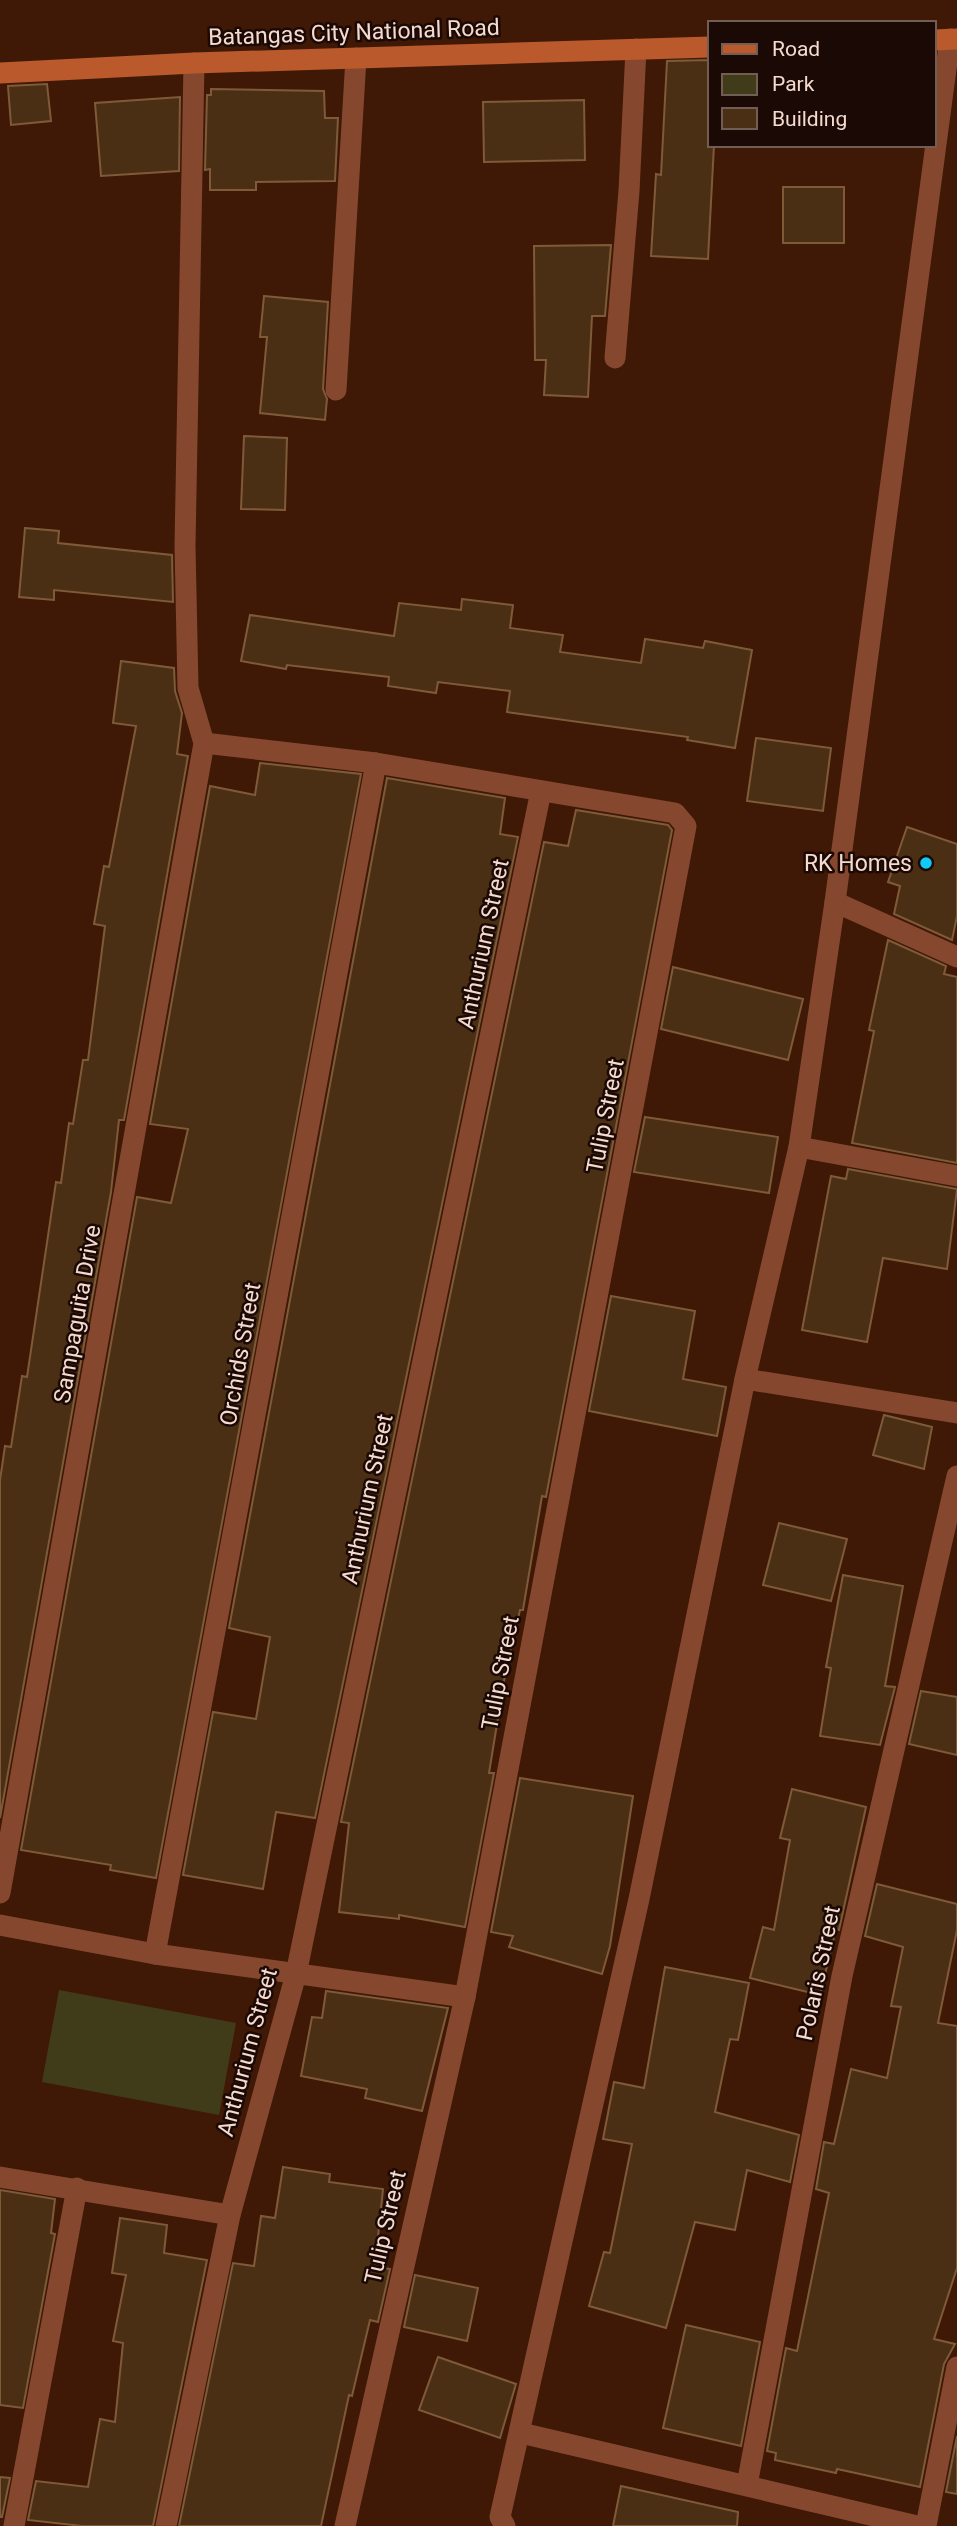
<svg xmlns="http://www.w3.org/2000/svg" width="957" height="2526" font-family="Roboto,sans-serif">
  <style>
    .green { fill: #403c19 }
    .building { fill: #4b2f14; stroke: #7e5a39; stroke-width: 2 }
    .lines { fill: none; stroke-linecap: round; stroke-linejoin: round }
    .street { stroke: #85482e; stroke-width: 21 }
    .secondary { stroke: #ba592c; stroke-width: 21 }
    .poi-dot { fill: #11cafa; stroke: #1a0904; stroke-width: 2.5 }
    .labels { text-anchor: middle; stroke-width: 5; stroke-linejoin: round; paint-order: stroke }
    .street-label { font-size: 23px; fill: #f5dacf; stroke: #1a0904 }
    .poi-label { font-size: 23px; fill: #f5dacf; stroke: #1a0904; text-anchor: end }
  </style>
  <rect width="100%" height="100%" fill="#401806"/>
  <path class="green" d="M 59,1990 L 236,2023 L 219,2115 L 42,2082 Z"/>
  <g class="building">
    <path d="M 710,60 L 710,145 L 714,145 L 708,259 L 651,256 L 656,174 L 661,175 L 667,61 Z"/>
    <path d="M 47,84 L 51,121 L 11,125 L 8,86 Z"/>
    <path d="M 211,89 L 324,91 L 325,118 L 338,118 L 335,181 L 256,182 L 256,190 L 210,190 L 210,169 L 205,170 L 207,95 L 211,95 Z"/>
    <path d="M 180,97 L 179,171 L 101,176 L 95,103 Z"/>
    <path d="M 584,100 L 585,160 L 484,162 L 483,102 Z"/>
    <rect x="783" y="187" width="61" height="56"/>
    <path d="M 611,245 L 605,316 L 592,316 L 588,397 L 544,395 L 546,360 L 535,360 L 534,246 Z"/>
    <path d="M 264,296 L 328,302 L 323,389 L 327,399 L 325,420 L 260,413 L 267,337 L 260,337 Z"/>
    <path d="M 244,436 L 287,438 L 285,510 L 241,509 Z"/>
    <path d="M 25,528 L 59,531 L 58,543 L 172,555 L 173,602 L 54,590 L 54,600 L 19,597 Z"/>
    <path d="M 462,599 L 513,605 L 510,628 L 563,635 L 560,652 L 641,663 L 645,639 L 703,648 L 705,641 L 752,650 L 735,748 L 687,740 L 688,737 L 507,712 L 510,691 L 438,682 L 436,693 L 388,686 L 389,677 L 287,665 L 286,669 L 241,661 L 250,615 L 394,636 L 399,603 L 461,610 Z"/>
    <path d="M 121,661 L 174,668 L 175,691 L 182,713 L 177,754 L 188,756 L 124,1120 L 119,1120 L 111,1192 L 0,1818 L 0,1480 L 5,1446 L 11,1447 L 22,1376 L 27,1377 L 56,1182 L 61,1183 L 69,1123 L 73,1124 L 83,1060 L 88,1060 L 105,926 L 94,924 L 104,866 L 109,867 L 136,726 L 113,723 Z"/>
    <path d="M 756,738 L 831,748 L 823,811 L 747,801 Z"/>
    <path d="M 260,763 L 361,774 L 156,1878 L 110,1870 L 111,1865 L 21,1850 L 137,1197 L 171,1203 L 188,1129 L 150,1124 L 210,786 L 255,795 Z"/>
    <path d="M 387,778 L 505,798 L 500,834 L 518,837 L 315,1818 L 276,1812 L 263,1889 L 183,1875 L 213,1712 L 256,1719 L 270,1637 L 229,1628 Z"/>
    <path d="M 576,810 L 668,825 L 672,830 L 546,1497 L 542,1496 L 523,1610 L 520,1610 L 506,1669 L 489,1773 L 494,1773 L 465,1927 L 399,1915 L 399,1919 L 339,1912 L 349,1823 L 341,1822 L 544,842 L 568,846 Z"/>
    <path d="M 907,827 L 957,844 L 957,916 L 952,940 L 894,914 L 900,886 L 888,882 Z"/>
    <path d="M 888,940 L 946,966 L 944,974 L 957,977 L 957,1163 L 852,1143 L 874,1031 L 869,1030 Z"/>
    <path d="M 673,967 L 803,999 L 788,1060 L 661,1029 Z"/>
    <path d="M 645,1117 L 778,1137 L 769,1193 L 634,1172 Z"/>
    <path d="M 848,1169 L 957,1189 L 947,1269 L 883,1258 L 867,1342 L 802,1330 L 831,1176 L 846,1179 Z"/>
    <path d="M 611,1296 L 695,1311 L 683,1379 L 726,1387 L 717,1436 L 589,1411 Z"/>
    <path d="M 884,1415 L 932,1427 L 924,1469 L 873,1455 Z"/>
    <path d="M 779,1523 L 847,1539 L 831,1601 L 763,1585 Z"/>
    <path d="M 843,1575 L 903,1586 L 885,1686 L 895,1687 L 880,1745 L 820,1736 L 831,1668 L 826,1667 Z"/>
    <path d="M 921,1691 L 957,1697 L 957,1755 L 909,1744 Z"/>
    <path d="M 520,1778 L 633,1796 L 610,1946 L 602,1974 L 509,1947 L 513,1936 L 491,1932 Z"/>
    <path d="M 792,1789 L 866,1807 L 839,1930 L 836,1929 L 820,1995 L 750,1978 L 763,1927 L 774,1930 L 790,1840 L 780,1838 Z"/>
    <path d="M 877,1884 L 957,1904 L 957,1930 L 938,2023 L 957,2026 L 957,2268 L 934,2339 L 955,2344 L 944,2364 L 920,2487 L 837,2469 L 836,2473 L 775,2460 L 776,2453 L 767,2451 L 786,2348 L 797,2351 L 829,2193 L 816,2189 L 824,2142 L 834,2144 L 851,2069 L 887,2078 L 901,2007 L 891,2006 L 903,1947 L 865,1936 Z"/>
    <path d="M 665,1967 L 749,1983 L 738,2040 L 730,2039 L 715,2112 L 799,2135 L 790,2182 L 747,2170 L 735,2230 L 695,2222 L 666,2328 L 589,2306 L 604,2252 L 610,2253 L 632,2144 L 603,2139 L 614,2082 L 644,2088 Z"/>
    <path d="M 326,1991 L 448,2008 L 422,2111 L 365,2098 L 367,2089 L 301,2076 L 312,2017 L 322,2018 Z"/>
    <path d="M 283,2167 L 330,2174 L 329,2182 L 383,2189 L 375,2266 L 390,2269 L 378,2322 L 370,2320 L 352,2396 L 349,2395 L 321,2526 L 179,2526 L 233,2263 L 254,2266 L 261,2216 L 275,2218 Z"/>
    <path d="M 0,2190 L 55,2199 L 51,2233 L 55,2234 L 23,2408 L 0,2405 Z"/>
    <path d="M 120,2218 L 167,2225 L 164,2253 L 207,2260 L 153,2526 L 82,2526 L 28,2520 L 36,2481 L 88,2487 L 100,2419 L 115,2422 L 123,2343 L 113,2341 L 126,2275 L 112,2273 Z"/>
    <path d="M 415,2275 L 478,2288 L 467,2341 L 404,2327 Z"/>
    <path d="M 686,2325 L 760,2342 L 741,2446 L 663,2428 Z"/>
    <path d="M 438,2357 L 516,2384 L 500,2438 L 419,2410 Z"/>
    <path d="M 957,2436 L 957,2494 L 946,2492 Z"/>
    <path d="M 0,2477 L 10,2478 L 2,2517 L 0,2517 Z"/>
    <path d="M 621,2486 L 738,2512 L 737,2526 L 613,2526 Z"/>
  </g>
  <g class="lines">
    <g class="street">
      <path d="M 615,358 L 629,191 L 636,49"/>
      <path d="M 336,390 L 356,58"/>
      <path d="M 204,743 L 376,763 L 675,813 L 686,826 L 465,1997 L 345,2526"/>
      <path d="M 835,902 L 957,957"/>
      <path d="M 799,1147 L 957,1176"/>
      <path d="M 745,1379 L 957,1413"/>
      <path d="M 0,1893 L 204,743 L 188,688 L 185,546 L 194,63"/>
      <path d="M 0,1925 L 155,1954 L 465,1997"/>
      <path d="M 155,1954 L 376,763"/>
      <path d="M 0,2177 L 230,2215 L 166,2526"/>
      <path d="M 230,2215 L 296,1974 L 541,791"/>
      <path d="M 521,2433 L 917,2526"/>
      <path d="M 747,2485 L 842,1976 L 957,1476"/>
      <path d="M 14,2526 L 77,2188"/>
      <path d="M 505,2526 L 500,2517 L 639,1899 L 745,1379 L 799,1147 L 835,902 L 950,39"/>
      <path d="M 926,2526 L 957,2367"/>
    </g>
    <g class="secondary">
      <path d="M 934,40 L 957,39"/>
      <path d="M 0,73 L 194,63 L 710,47"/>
    </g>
  </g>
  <circle class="poi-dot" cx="926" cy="863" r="7"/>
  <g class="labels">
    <g class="street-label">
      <text transform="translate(354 32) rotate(-2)" y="8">Batangas City National Road</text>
      <text transform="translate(483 944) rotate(-78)" y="8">Anthurium Street</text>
      <text transform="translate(605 1116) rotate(-79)" y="8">Tulip Street</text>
      <text transform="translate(77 1314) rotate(-80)" y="8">Sampaguita Drive</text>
      <text transform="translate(240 1354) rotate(-80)" y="8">Orchids Street</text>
      <text transform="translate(367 1499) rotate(-78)" y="8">Anthurium Street</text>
      <text transform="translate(500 1673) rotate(-79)" y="8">Tulip Street</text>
      <text transform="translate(818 1973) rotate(-78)" y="8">Polaris Street</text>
      <text transform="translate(247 2052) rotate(-75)" y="8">Anthurium Street</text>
      <text transform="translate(385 2227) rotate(-77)" y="8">Tulip Street</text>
    </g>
    <g class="poi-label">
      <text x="912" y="871">RK Homes</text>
    </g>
  </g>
  <rect x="708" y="21" width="228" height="126" fill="#1a0904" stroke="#725d55" stroke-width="2"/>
  <rect x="722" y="44" width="35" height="10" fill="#ba592c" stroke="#725d55" stroke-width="2"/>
  <text x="772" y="56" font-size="21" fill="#f5dacf">Road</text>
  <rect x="722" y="74" width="35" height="21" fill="#403c19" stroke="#725d55" stroke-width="2"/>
  <text x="772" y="91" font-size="21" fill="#f5dacf">Park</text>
  <rect x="722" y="108" width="35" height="21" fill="#4b2f14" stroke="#725d55" stroke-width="2"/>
  <text x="772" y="126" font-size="21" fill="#f5dacf">Building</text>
</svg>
